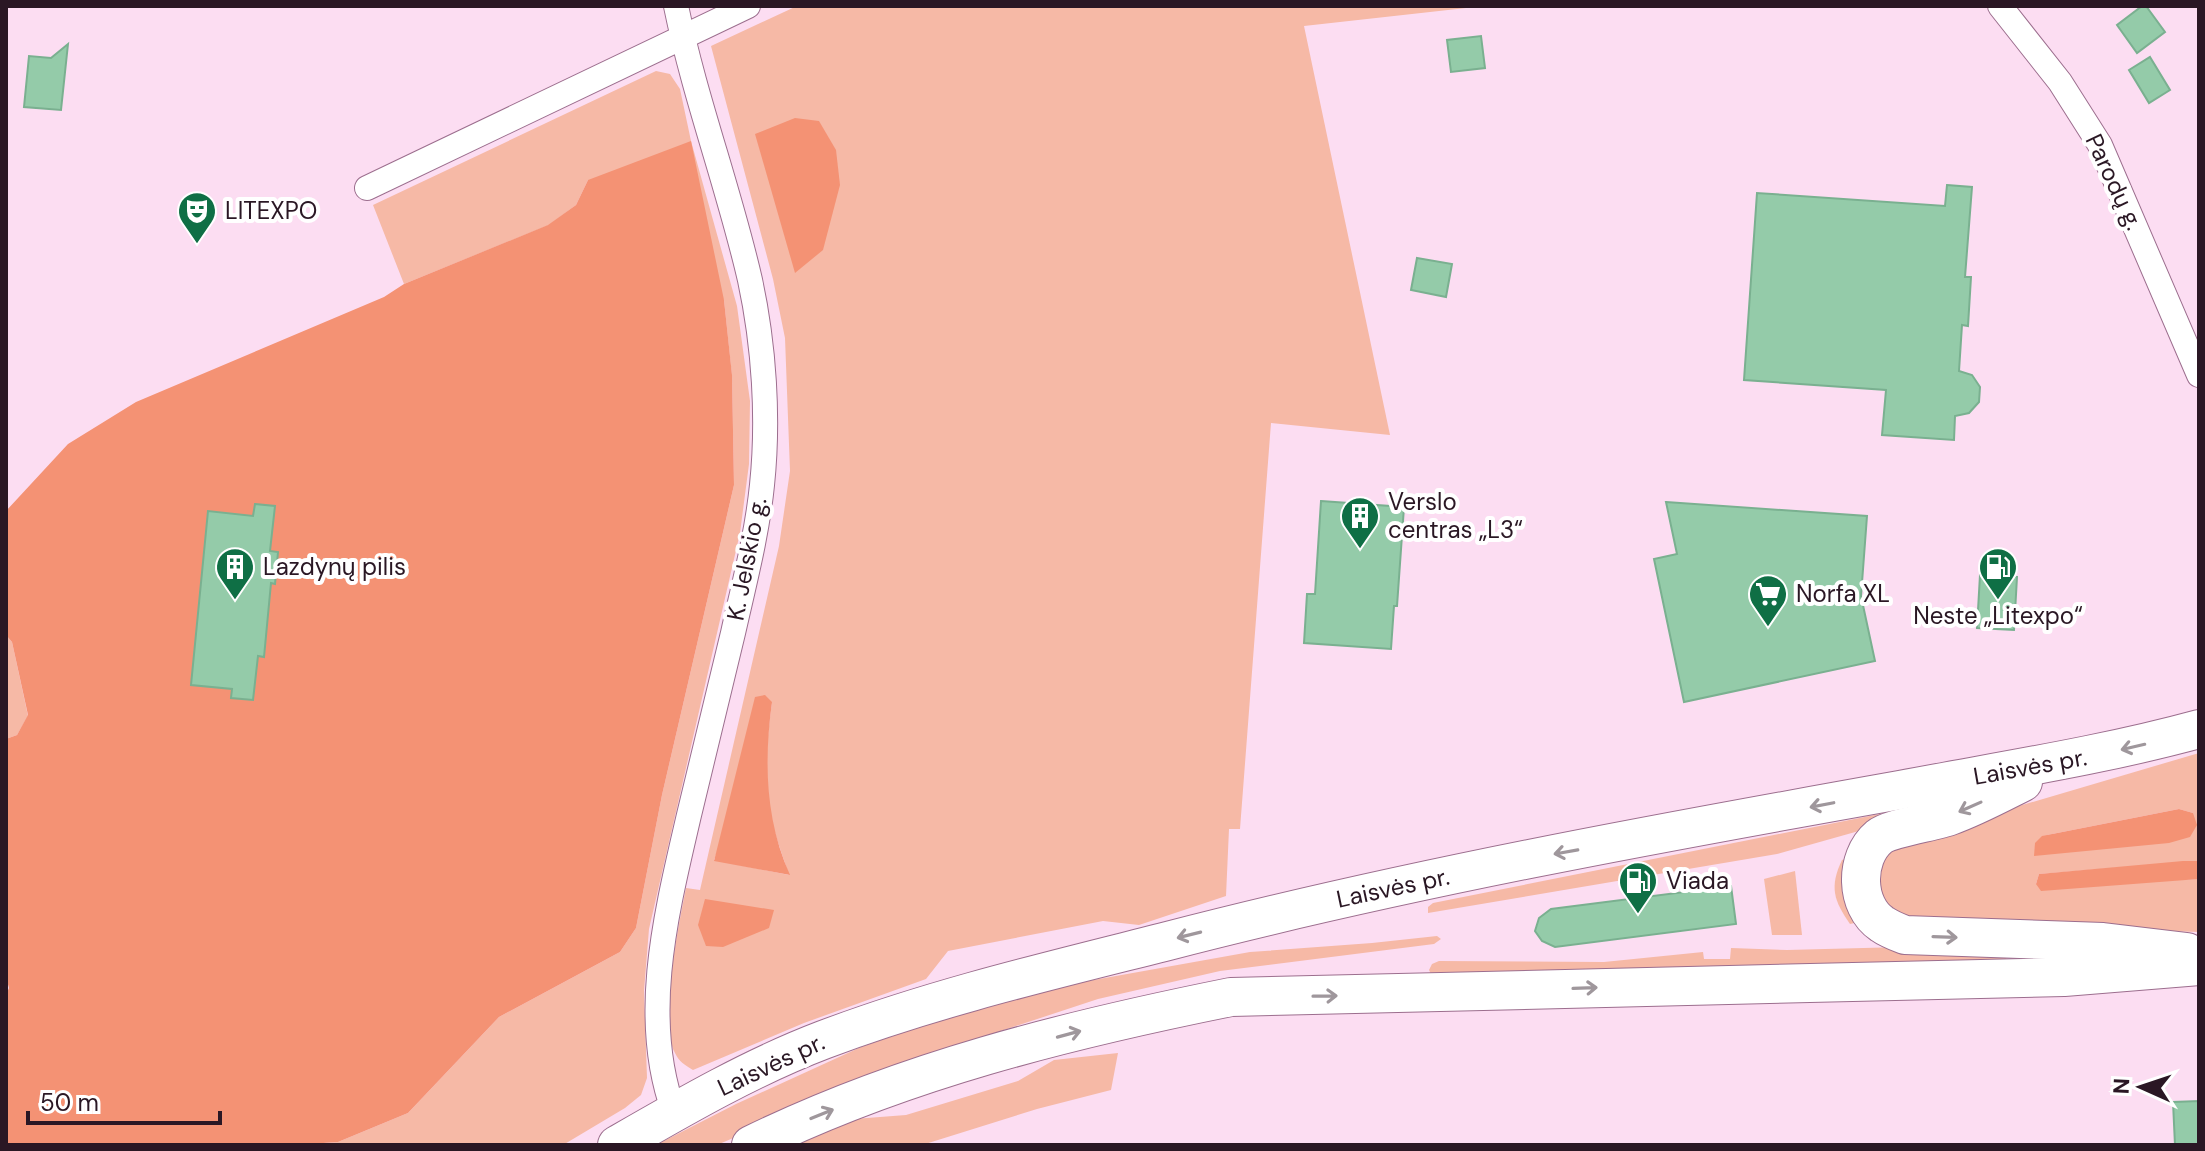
<svg xmlns="http://www.w3.org/2000/svg" width="2205" height="1151" font-family="'DM Sans',sans-serif">
  <style>
    .green { fill: #f6b9a6; fill-rule: evenodd }
    .forest { fill: #f49274 }
    .building { fill: #94cba9; stroke: #7ab090; stroke-width: 2 }
    .lines { fill: none; stroke-linecap: round; stroke-linejoin: round }
    .minor-casing { stroke: #9c6e8e; stroke-width: 26 }
    .primary-casing { stroke: #9c6e8e; stroke-width: 40 }
    .minor { stroke: #fff; stroke-width: 24 }
    .primary { stroke: #fff; stroke-width: 38 }
    .oneway { stroke: #9f979c }
    .labels { text-anchor: middle; stroke-width: 8; stroke-linejoin: round; paint-order: stroke }
    .street-label { font-size: 24px; fill: #2a1724; stroke: #fff }
    .poi-label { font-size: 24px; fill: #2a1724; stroke: #fff; text-anchor: start }
  </style>
  <rect width="100%" height="100%" fill="#fcddf2"/>
  <g class="green">
    <path d="M 797,6 L 1484,6 L 1304,26 L 1390,435 L 1271,423 L 1240,829 L 1229,829 L 1226,896 L 1139,925 L 1103,921 L 948,951 L 926,979 L 804,1023 L 693,1070 C 685,1065 679,1062 675,1053 C 658,1022 679,924 686,888 L 700,890 L 779,546 L 790,471 L 785,338 L 773,279 L 711,46 ZM 772,702 C 768,733 764,764 767,796 C 770,823 781,850 789,875 L 714,860 Z"/>
    <path d="M 656,71 L 670,74 L 680,89 L 691,141 L 737,306 L 750,401 L 749,464 L 740,533 L 649,929 L 644,991 L 647,1078 L 641,1095 L 625,1108 L 563,1145 L 294,1145 L 338,1142 L 408,1113 L 499,1017 L 620,952 L 636,928 L 662,795 L 734,485 L 732,376 L 724,300 L 588,180 L 576,205 L 549,225 L 404,284 L 373,205 Z"/>
    <path d="M 6,635 L 12,642 L 28,716 L 17,735 L 6,739 Z"/>
    <path d="M 2199,753 L 2199,861 L 2039,874 L 2036,884 L 2199,879 L 2199,932 L 1915,923 L 1899,920 L 1877,897 L 1881,856 L 1900,841 ZM 2179,809 L 2193,813 L 2042,836 Z"/>
    <path d="M 1945,801 L 1944,807 L 1777,854 L 1428,913 L 1428,907 L 1433,903 Z"/>
    <path d="M 1845,859 L 1859,922 L 1850,924 C 1834,901 1829,887 1842,860 Z"/>
    <path d="M 1795,871 L 1802,935 L 1772,935 L 1764,879 Z"/>
    <path d="M 1437,936 L 1441,939 L 1434,944 L 1220,971 L 1098,999 L 919,1058 L 717,1145 L 656,1145 L 736,1104 L 861,1047 L 968,1010 L 1088,981 L 1250,952 L 1372,943 Z"/>
    <path d="M 1902,947 L 2005,953 L 2007,961 L 1432,976 L 1429,970 L 1432,964 L 1439,961 L 1604,962 L 1703,952 L 1704,959 L 1730,959 L 1731,948 L 1787,950 Z"/>
    <path d="M 1118,1053 L 1111,1090 L 1037,1109 L 922,1145 L 792,1145 L 854,1119 L 906,1115 L 1018,1081 L 1054,1060 Z"/>
  </g>
  <g class="forest">
    <path d="M 795,118 L 819,121 L 836,150 L 840,185 L 823,250 L 795,273 L 755,134 Z"/>
    <path d="M 691,141 L 724,300 L 732,375 L 734,485 L 662,795 L 636,928 L 620,952 L 499,1017 L 408,1113 L 338,1142 L 294,1145 L 6,1145 L 6,995 L 9,988 L 6,977 L 6,739 L 17,735 L 28,715 L 12,642 L 6,635 L 6,511 L 68,444 L 136,402 L 384,297 L 404,284 L 548,225 L 576,205 L 588,180 Z"/>
    <path d="M 765,695 L 772,702 C 764,761 765,819 790,875 L 714,861 L 755,697 Z"/>
    <path d="M 2179,809 L 2193,813 L 2197,825 L 2190,837 L 2169,843 L 2034,856 L 2035,843 L 2042,836 Z"/>
    <path d="M 2183,861 L 2199,861 L 2199,879 L 2041,891 L 2036,884 L 2039,874 Z"/>
    <path d="M 705,899 L 774,910 L 769,928 L 723,947 L 706,946 L 698,925 Z"/>
  </g>
  <g class="building">
    <path d="M 2142,6 L 2146,6 L 2165,32 L 2137,53 L 2117,25 Z"/>
    <path d="M 1481,36 L 1485,68 L 1451,72 L 1447,40 Z"/>
    <path d="M 68,44 L 61,110 L 24,107 L 29,56 L 51,58 Z"/>
    <path d="M 2150,57 L 2170,90 L 2149,103 L 2129,70 Z"/>
    <path d="M 1947,185 L 1972,187 L 1965,277 L 1971,277 L 1968,326 L 1962,325 L 1959,371 L 1972,375 L 1980,387 L 1979,402 L 1969,413 L 1955,416 L 1954,440 L 1882,435 L 1886,390 L 1744,380 L 1757,193 L 1945,206 Z"/>
    <path d="M 1417,258 L 1452,264 L 1446,297 L 1411,290 Z"/>
    <path d="M 1321,501 L 1404,507 L 1397,606 L 1394,606 L 1391,649 L 1304,643 L 1307,594 L 1315,594 Z"/>
    <path d="M 1666,502 L 1867,516 L 1861,596 L 1875,661 L 1684,702 L 1654,559 L 1677,554 Z"/>
    <path d="M 255,504 L 275,506 L 270,551 L 278,552 L 275,584 L 271,583 L 264,657 L 258,656 L 253,700 L 231,698 L 232,689 L 191,685 L 208,511 L 253,516 Z"/>
    <path d="M 1980,575 L 2017,577 L 2014,630 L 1977,628 Z"/>
    <path d="M 1731,886 L 1736,924 L 1555,947 L 1542,941 L 1535,931 L 1539,918 L 1551,909 Z"/>
    <path d="M 2199,1101 L 2199,1145 L 2175,1145 L 2173,1102 Z"/>
  </g>
  <g class="lines">
    <g class="minor-casing">
      <g id="minor">
        <path d="M 2000,6 L 2060,82 L 2100,145 L 2199,375"/>
        <path d="M 367,188 L 748,6"/>
        <path d="M 674,1112 C 639,1017 667,910 689,815 C 704,754 718,693 733,633 C 744,584 757,535 762,485 C 769,418 764,345 750,280 C 729,188 695,99 676,6"/>
      </g>
    </g>
    <g class="primary-casing">
      <g id="primary">
        <path d="M 2023,782 C 1999,794 1975,807 1950,816 C 1934,822 1890,828 1879,837 C 1854,858 1855,906 1882,924 C 1889,929 1897,932 1905,935 L 2103,942 L 2187,952"/>
        <path d="M 617,1145 C 683,1107 752,1067 823,1040 C 934,998 1049,971 1164,942 C 1406,879 1653,834 1900,790 C 2000,771 2100,756 2199,729"/>
        <path d="M 751,1145 C 902,1071 1067,1030 1231,997 L 2064,977 L 2199,966"/>
      </g>
    </g>
    <use href="#minor" class="minor"/>
    <use href="#primary" class="primary"/>
  </g>
  <defs><path id="oneway-shaft" d="M-6 0H5M1.5-3L5.5 0L1.5 3" fill="none" stroke-width="1.6" stroke-linecap="round" stroke-linejoin="round" transform="scale(2)"/></defs>
  <g class="oneway">
    <use href="#oneway-shaft" transform="translate(2133 747) rotate(167)"/>
    <use href="#oneway-shaft" transform="translate(1822 805) rotate(169)"/>
    <use href="#oneway-shaft" transform="translate(1970 807) rotate(156)"/>
    <use href="#oneway-shaft" transform="translate(1566 852) rotate(170)"/>
    <use href="#oneway-shaft" transform="translate(1189 935) rotate(166)"/>
    <use href="#oneway-shaft" transform="translate(1945 937) rotate(2)"/>
    <use href="#oneway-shaft" transform="translate(1585 988) rotate(-2)"/>
    <use href="#oneway-shaft" transform="translate(1325 996) rotate(-1)"/>
    <use href="#oneway-shaft" transform="translate(1069 1034) rotate(-15)"/>
    <use href="#oneway-shaft" transform="translate(822 1114) rotate(-22)"/>
  </g>
  <defs>
    <g id="theatre-pin" transform="scale(2)"><path d="M0 17L-7.5 6A9.5 9.5 0 1 1 7.5 6Z" fill="#0f6f45" stroke="#fff"/><path d="M-5-5.5Q0-4 5-5.5V0Q5 5 0 6Q-5 5-5 0ZM-3.3-2.5H-1v1.5H-3.3ZM1-2.5H3.3v1.5H1ZM-2.8 1Q0 5.5 2.8 1Z" fill="#fff"/></g>
    <g id="building-pin" transform="scale(2)"><path d="M0 17L-7.5 6A9.5 9.5 0 1 1 7.5 6Z" fill="#0f6f45" stroke="#fff"/><path d="M-4-6H4V6H1V3H-1V6H-4ZM-2.5-4.3h1.7v1.8h-1.7ZM.8-4.3h1.7v1.8H.8ZM-2.5-1h1.7V.8h-1.7ZM.8-1h1.7V.8H.8Z" fill="#fff"/></g>
    <g id="fuel-pin" transform="scale(2)"><path d="M0 17L-7.5 6A9.5 9.5 0 1 1 7.5 6Z" fill="#0f6f45" stroke="#fff"/><path d="M-5.5-6h7V0h2V4h1.3V-2.5L3-4.5l.8-.8L6-3V5H2.5V1h-1V6h-7ZM-4.2-4.7v3.2H.2V-4.7Z" fill="#fff"/></g>
    <g id="supermarket-pin" transform="scale(2)"><path d="M0 17L-7.5 6A9.5 9.5 0 1 1 7.5 6Z" fill="#0f6f45" stroke="#fff"/><path d="M-6-5.5h2.5l.6 2H6L4.5 2H-2.5L-4.4-4H-6ZM-1.5 3.2a1.3 1.3 0 1 0 .1 0ZM3 3.2a1.3 1.3 0 1 0 .1 0Z" fill="#fff"/></g>
  </defs>
  <g fill-rule="evenodd">
    <use href="#theatre-pin" x="197" y="211"/>
    <use href="#building-pin" x="1360" y="516"/>
    <use href="#building-pin" x="235" y="567"/>
    <use href="#fuel-pin" x="1998" y="567"/>
    <use href="#supermarket-pin" x="1768" y="594"/>
    <use href="#fuel-pin" x="1638" y="881"/>
  </g>
  <g class="labels">
    <g class="street-label">
      <text transform="translate(2114 182) rotate(65)" y="8">Parodų g.</text>
      <text transform="translate(747 559) rotate(-79)" y="8">K. Jelskio g.</text>
      <text transform="translate(2030 767) rotate(-10)" y="8">Laisvės pr.</text>
      <text transform="translate(1393 888) rotate(-12)" y="8">Laisvės pr.</text>
      <text transform="translate(771 1065) rotate(-25)" y="8">Laisvės pr.</text>
    </g>
    <g class="poi-label">
      <text x="225" y="219">LITEXPO</text>
      <text x="1388" y="510">Verslo<tspan x="1388" dy="28">centras „L3“</tspan></text>
      <text x="263" y="575">Lazdynų pilis</text>
      <text x="1796" y="602">Norfa XL</text>
      <text x="1998" y="624" text-anchor="middle">Neste „Litexpo“</text>
      <text x="1666" y="889">Viada</text>
    </g>
  </g>
  <rect width="2205" height="1151" fill="none" stroke="#2a1724" stroke-width="16"/>
  <g transform="translate(2141 1087) rotate(273)" stroke="#ffffff" stroke-width="6" paint-order="stroke">
  <path d="M0-6L14 30L0 20L-14 30Z" fill="#2a1724"/>
  <text y="-12" font-size="22" font-weight="bold" text-anchor="middle" fill="#2a1724">N</text>
  </g>
  <path d="M28 1111v12h192v-12" fill="none" stroke="#2a1724" stroke-width="4"/>
  <text x="40" y="1111" font-size="24" fill="#2a1724" stroke="#ffffff" stroke-width="6" paint-order="stroke">50 m</text>
</svg>
